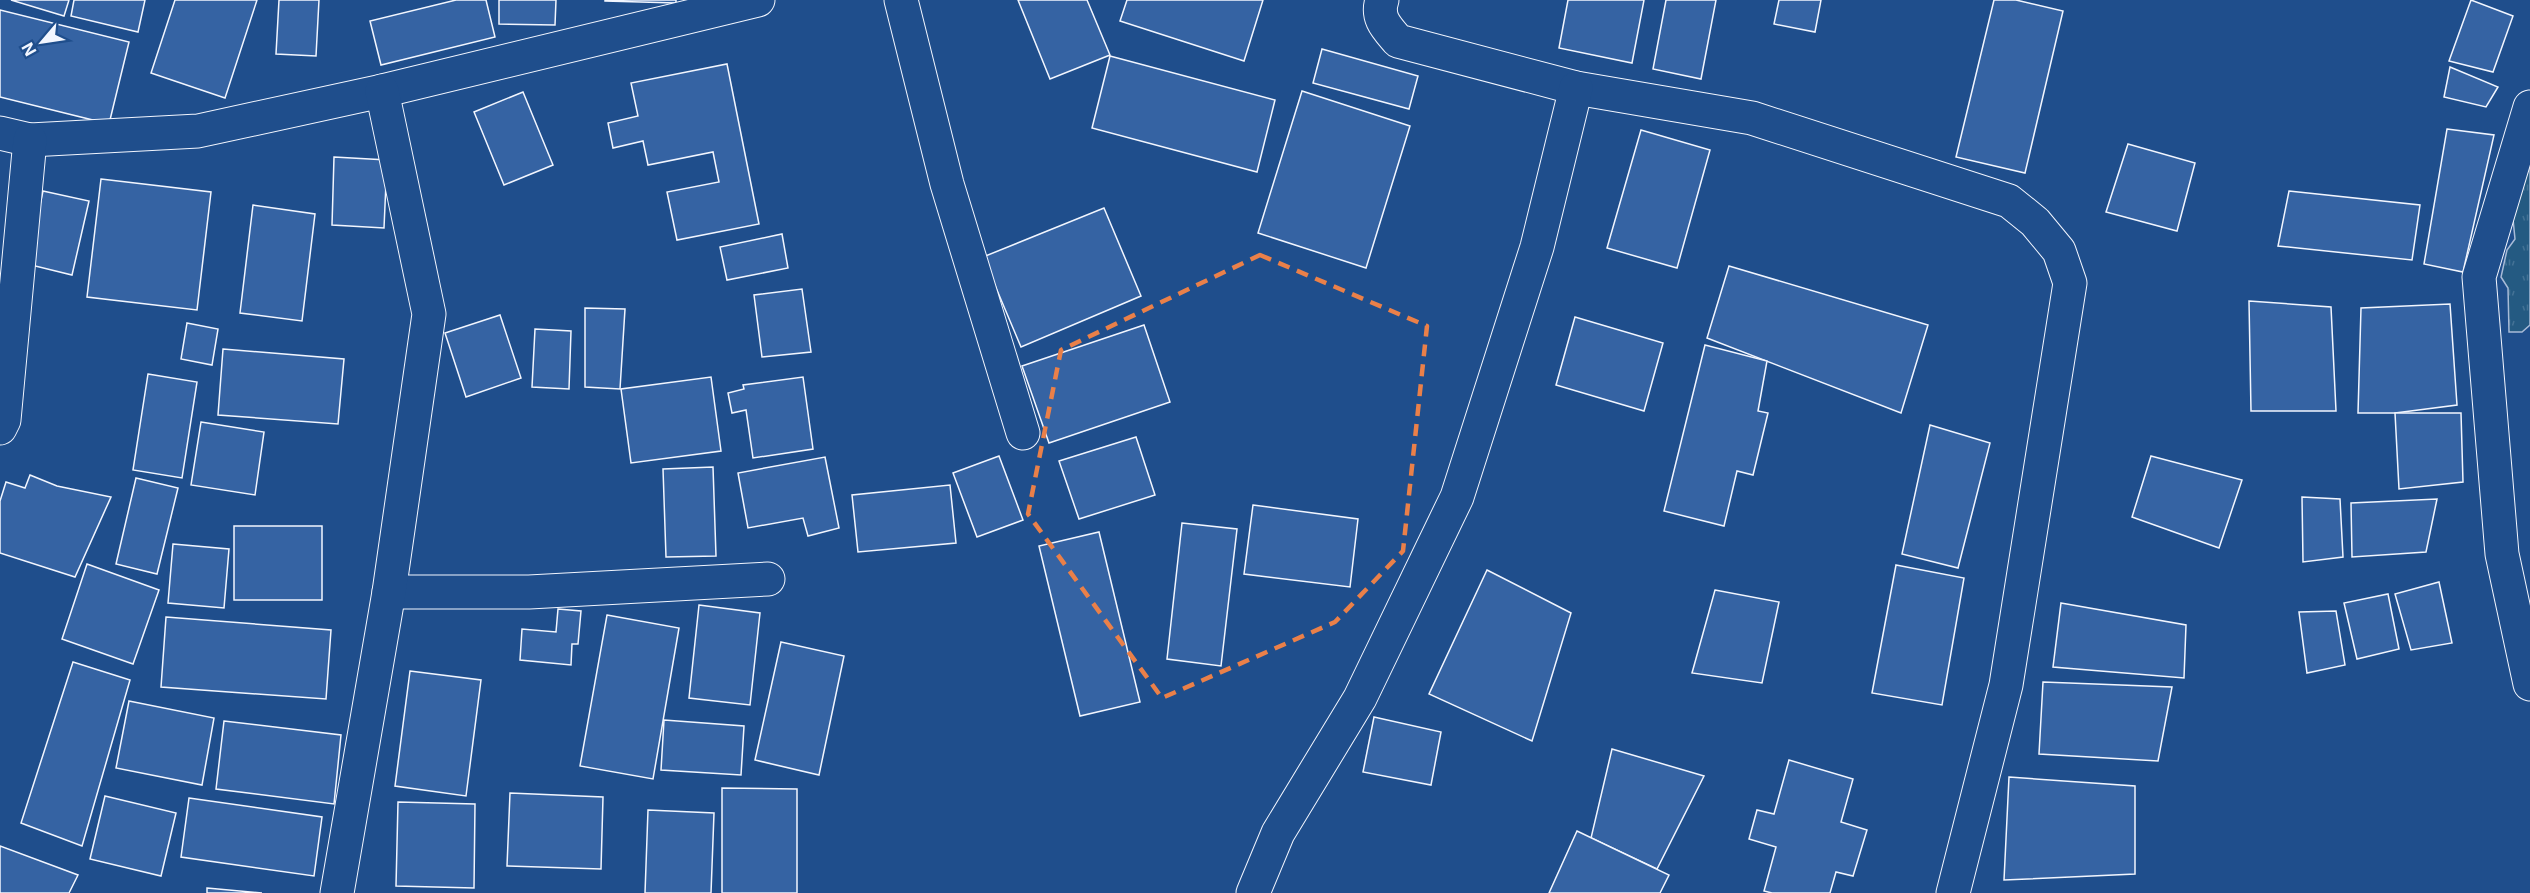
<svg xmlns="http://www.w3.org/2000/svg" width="2530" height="893" font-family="Inter,sans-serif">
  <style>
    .park { fill: url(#park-tufts); stroke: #a8bbd7; stroke-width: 1.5 }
    .building { fill: #3563a3; stroke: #f2f6ff; stroke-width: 1.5 }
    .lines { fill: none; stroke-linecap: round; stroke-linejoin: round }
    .minor-casing { stroke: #f2f6ff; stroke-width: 35 }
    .minor { stroke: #1f4e8c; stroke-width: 33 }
    .marked { fill: none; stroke: #ea8049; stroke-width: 4.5; stroke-dasharray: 12 8; stroke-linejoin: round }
  </style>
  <defs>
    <pattern id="park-tufts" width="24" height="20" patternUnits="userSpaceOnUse" patternTransform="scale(1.5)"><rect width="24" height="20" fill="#245a82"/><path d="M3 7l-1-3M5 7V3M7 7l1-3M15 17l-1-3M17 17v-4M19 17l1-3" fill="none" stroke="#447295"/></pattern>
  </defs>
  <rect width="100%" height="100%" fill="#1f4e8c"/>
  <path class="park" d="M 2530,145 L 2530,325 L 2522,332 L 2509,332 L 2508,288 L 2501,277 L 2507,250 L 2515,239 L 2513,219 Z"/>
  <g class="building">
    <path d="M 11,0 L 69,0 L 64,16 Z"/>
    <path d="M 74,0 L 145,0 L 138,32 L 71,16 Z"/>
    <path d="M 175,0 L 257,0 L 225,98 L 151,73 Z"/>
    <path d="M 279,0 L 319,0 L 316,56 L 276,54 Z"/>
    <path d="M 456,0 L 486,0 L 495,37 L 381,65 L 370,21 Z"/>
    <path d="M 499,0 L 556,0 L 555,25 L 499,24 Z"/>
    <path d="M 605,0 L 676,0 L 676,3 L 605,1 Z"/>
    <path d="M 1018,0 L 1087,0 L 1110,55 L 1050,79 Z"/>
    <path d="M 1127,0 L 1263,0 L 1244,61 L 1120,21 Z"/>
    <path d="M 1568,0 L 1644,0 L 1632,63 L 1559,48 Z"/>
    <path d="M 1666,0 L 1716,0 L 1701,79 L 1653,69 Z"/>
    <path d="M 1779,0 L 1821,0 L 1815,32 L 1774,24 Z"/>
    <path d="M 1994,0 L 2016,0 L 2063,11 L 2025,173 L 1956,157 Z"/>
    <path d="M 2471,0 L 2513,16 L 2493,72 L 2449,61 Z"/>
    <path d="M 0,10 L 129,42 L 109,124 L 0,97 Z"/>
    <path d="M 1322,49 L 1418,76 L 1409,109 L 1313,83 Z"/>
    <path d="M 1110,56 L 1275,100 L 1257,172 L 1092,128 Z"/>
    <path d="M 727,64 L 759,224 L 677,240 L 667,192 L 719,182 L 713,152 L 648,165 L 643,141 L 613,148 L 608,123 L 638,116 L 631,83 Z"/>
    <path d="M 2450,67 L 2498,87 L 2486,107 L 2444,97 Z"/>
    <path d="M 1302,91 L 1410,126 L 1366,268 L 1258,233 Z"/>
    <path d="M 523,92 L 553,165 L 504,185 L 474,112 Z"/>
    <path d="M 2447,129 L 2494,135 L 2463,272 L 2424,264 Z"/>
    <path d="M 1641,130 L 1710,150 L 1677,268 L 1607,248 Z"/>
    <path d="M 2128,144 L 2195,163 L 2177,231 L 2106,212 Z"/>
    <path d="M 334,157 L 387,160 L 384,228 L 332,225 Z"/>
    <path d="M 101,179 L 211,192 L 197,310 L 87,297 Z"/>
    <path d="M 43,191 L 89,201 L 72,275 L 27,264 Z"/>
    <path d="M 2289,191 L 2420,205 L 2412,260 L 2278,246 Z"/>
    <path d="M 253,205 L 315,214 L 302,321 L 240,313 Z"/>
    <path d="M 1104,208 L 1141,296 L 1021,347 L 983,257 Z"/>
    <path d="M 782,234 L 788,268 L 727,280 L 720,247 Z"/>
    <path d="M 1729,266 L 1928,325 L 1901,413 L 1707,338 Z"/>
    <path d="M 802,289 L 811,352 L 762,357 L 754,295 Z"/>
    <path d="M 2249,301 L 2331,307 L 2336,411 L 2251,411 Z"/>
    <path d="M 2450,304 L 2457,405 L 2395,413 L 2358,413 L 2361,308 Z"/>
    <path d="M 585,308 L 625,309 L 620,389 L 585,387 Z"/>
    <path d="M 500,315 L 521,378 L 466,397 L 445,333 Z"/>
    <path d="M 1575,317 L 1663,343 L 1644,411 L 1556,385 Z"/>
    <path d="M 187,323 L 218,329 L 212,365 L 181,359 Z"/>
    <path d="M 1144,325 L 1170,402 L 1049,443 L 1022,366 Z"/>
    <path d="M 535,329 L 571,331 L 569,389 L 532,387 Z"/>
    <path d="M 1705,345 L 1767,361 L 1758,411 L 1768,413 L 1753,475 L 1737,471 L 1724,526 L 1664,511 Z"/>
    <path d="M 223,349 L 344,359 L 338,424 L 218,415 Z"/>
    <path d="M 148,374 L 197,382 L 182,478 L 133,470 Z"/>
    <path d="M 711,377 L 721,451 L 631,463 L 621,389 Z"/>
    <path d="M 803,377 L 813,449 L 753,458 L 746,410 L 732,413 L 728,393 L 744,389 L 743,385 Z"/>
    <path d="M 2395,413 L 2461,413 L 2463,482 L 2399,489 Z"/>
    <path d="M 201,422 L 264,432 L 255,495 L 191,485 Z"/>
    <path d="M 1930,425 L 1990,443 L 1958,568 L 1902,554 Z"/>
    <path d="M 1136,437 L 1155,495 L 1079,519 L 1059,461 Z"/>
    <path d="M 999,456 L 1023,520 L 977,537 L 953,473 Z"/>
    <path d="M 2151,456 L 2242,480 L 2219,548 L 2132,517 Z"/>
    <path d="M 825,457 L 839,528 L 808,536 L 803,518 L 748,528 L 738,473 Z"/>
    <path d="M 713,467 L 716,556 L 666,557 L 663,469 Z"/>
    <path d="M 30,475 L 57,486 L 111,497 L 75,577 L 0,553 L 0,501 L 6,482 L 25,488 Z"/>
    <path d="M 136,478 L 178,488 L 157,574 L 116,564 Z"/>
    <path d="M 950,485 L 956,543 L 858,552 L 852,495 Z"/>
    <path d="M 2302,497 L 2340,499 L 2343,557 L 2303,562 Z"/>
    <path d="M 2437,499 L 2426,552 L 2352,557 L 2351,503 Z"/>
    <path d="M 1253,505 L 1358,519 L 1350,587 L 1244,574 Z"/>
    <path d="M 1182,523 L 1237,529 L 1221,666 L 1167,659 Z"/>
    <rect x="234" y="526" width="88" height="74"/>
    <path d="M 1099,532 L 1140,702 L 1080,716 L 1039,546 Z"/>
    <path d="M 173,544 L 229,549 L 224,608 L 168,603 Z"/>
    <path d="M 87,564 L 159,590 L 133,664 L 62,639 Z"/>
    <path d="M 1896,565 L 1964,578 L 1942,705 L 1872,693 Z"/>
    <path d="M 1487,570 L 1571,613 L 1532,741 L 1429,694 Z"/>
    <path d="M 2439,582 L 2452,643 L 2411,650 L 2395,594 Z"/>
    <path d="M 1715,590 L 1779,602 L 1762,683 L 1692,673 Z"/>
    <path d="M 2388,594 L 2399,649 L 2357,659 L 2344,603 Z"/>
    <path d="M 2061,603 L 2186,625 L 2184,678 L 2053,667 Z"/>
    <path d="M 699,605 L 760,613 L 750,705 L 689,698 Z"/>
    <path d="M 558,609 L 581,611 L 578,644 L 572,644 L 571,665 L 520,660 L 522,629 L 556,632 Z"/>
    <path d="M 2336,611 L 2345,665 L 2307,673 L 2299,612 Z"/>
    <path d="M 607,615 L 679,628 L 653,779 L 580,766 Z"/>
    <path d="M 166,617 L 331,630 L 326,699 L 161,687 Z"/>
    <path d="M 781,642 L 844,656 L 819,775 L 755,760 Z"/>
    <path d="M 73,662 L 130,680 L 82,846 L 21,823 Z"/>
    <path d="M 410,671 L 481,680 L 466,796 L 395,786 Z"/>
    <path d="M 2043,682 L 2172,687 L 2158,761 L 2039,754 Z"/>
    <path d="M 129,701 L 214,718 L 202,785 L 116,768 Z"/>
    <path d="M 1374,717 L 1441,732 L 1431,785 L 1363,772 Z"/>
    <path d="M 664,720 L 744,726 L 741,775 L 661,770 Z"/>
    <path d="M 224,721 L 341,735 L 334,804 L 216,789 Z"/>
    <path d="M 1612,749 L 1704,776 L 1657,869 L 1591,838 Z"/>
    <path d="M 1789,760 L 1853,779 L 1841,822 L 1867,830 L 1853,876 L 1836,872 L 1830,893 L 1772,893 L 1764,891 L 1776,847 L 1749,839 L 1757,810 L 1774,814 Z"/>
    <path d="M 2009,777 L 2135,786 L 2135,874 L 2004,880 Z"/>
    <path d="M 722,788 L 797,789 L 797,893 L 722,893 Z"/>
    <path d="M 510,793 L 603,797 L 601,869 L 507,866 Z"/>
    <path d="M 105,796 L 176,813 L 161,876 L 90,859 Z"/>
    <path d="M 189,798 L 322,817 L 314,876 L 181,857 Z"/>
    <path d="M 398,802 L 475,804 L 474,888 L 396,886 Z"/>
    <path d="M 648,810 L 714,813 L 711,893 L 645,893 Z"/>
    <path d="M 1577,831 L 1669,875 L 1660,893 L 1549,893 Z"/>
    <path d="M 0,846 L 78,875 L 69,893 L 0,893 Z"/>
    <path d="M 207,888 L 262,893 L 207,893 Z"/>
  </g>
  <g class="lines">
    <g class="minor-casing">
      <g id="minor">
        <path d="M 901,0 L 947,184 L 1023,433"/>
        <path d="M 1382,0 C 1376,18 1387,28 1398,41 L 1576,88 L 1752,118 L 2009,201 L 2035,222 L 2059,251 L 2070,283 L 2006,685 L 1953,893"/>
        <path d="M 2530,107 L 2479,277 L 2502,554 L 2530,684"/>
        <path d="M 0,133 L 30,140 L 198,131 L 382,91 L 758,0"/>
        <path d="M 0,428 L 4,420 L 30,140"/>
        <path d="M 389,592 L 529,592 L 768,579"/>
        <path d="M 337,893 L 389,592 L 429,314 L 382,91"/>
        <path d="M 1253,893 L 1278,833 L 1360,698 L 1457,497 L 1537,247 L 1576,88"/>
      </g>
    </g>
    <use href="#minor" class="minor"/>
  </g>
  <path class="marked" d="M 1260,255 L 1427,326 L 1403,551 L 1335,622 L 1162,698 L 1028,514 L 1061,350 Z"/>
  <g transform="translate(42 42) rotate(241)" stroke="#1f4e8c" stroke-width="4.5" paint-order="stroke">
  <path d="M0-4.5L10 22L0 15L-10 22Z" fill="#f2f6ff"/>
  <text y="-9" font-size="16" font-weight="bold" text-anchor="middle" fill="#f2f6ff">N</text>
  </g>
</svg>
